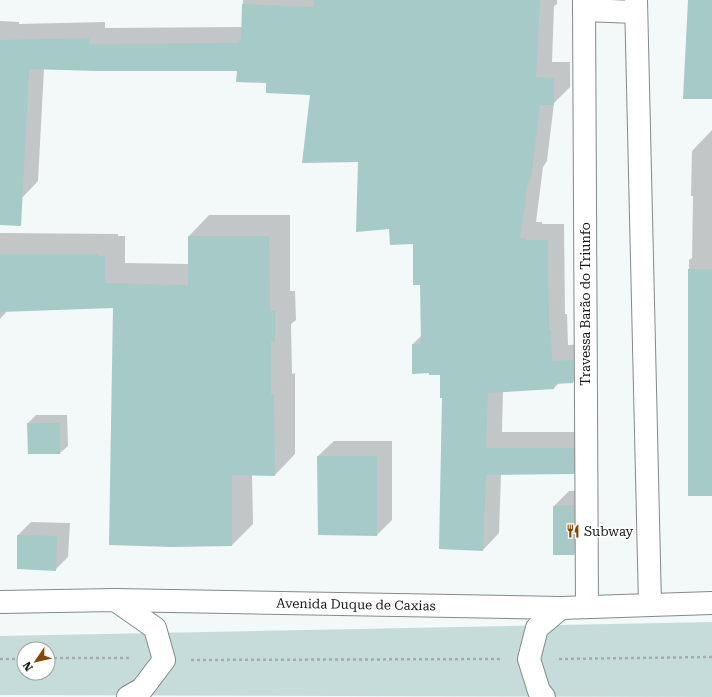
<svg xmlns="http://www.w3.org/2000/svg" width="712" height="697" font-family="'Roboto Serif',serif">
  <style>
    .green { fill: #c6dcdb; fill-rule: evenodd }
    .shadow { fill: #0003 }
    .building { fill: #a5cac8 }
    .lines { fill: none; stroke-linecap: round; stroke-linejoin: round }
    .secondary-casing { stroke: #848989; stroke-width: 24 }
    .path { stroke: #a7abab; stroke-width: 2.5; stroke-dasharray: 3 3; stroke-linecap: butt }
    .secondary { stroke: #fff; stroke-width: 22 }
    .labels { text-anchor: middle; stroke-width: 3; stroke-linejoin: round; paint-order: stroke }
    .street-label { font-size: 13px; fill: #141616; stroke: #fff }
    .poi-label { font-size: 13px; fill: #141616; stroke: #fff; text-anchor: start }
  </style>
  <rect width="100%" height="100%" fill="#f3f8f8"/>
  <path class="green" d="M 712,622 L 712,697 L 0,695 L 0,636 ZM 24,649 L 48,649 L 48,673 L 24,673 Z"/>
  <g class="shadow">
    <path d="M 243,0 L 557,0 L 557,4 L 554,6 L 552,62 L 570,62 L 570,87 L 554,103 L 547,161 L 543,167 L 536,222 L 542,222 L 542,224 L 564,224 L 565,314 L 567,314 L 568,345 L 589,344 L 589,366 L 573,382 L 559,383 L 554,388 L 503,391 L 502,432 L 590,432 L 590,457 L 573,473 L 501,474 L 499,533 L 483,550 L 443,397 L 441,374 L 413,344 L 422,335 L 421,284 L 414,243 L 390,228 L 359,161 L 311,94 L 238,70 L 44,69 L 38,181 L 22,198 L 0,197 L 0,21 L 19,22 L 19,24 L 105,22 L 105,28 L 242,27 Z"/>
    <path d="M 712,130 L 712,495 L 689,495 L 689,260 L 692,258 L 693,196 L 691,196 L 692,151 Z"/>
    <path d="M 209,215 L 290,215 L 290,291 L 295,291 L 296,320 L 291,324 L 292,374 L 295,373 L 295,454 L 275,475 L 252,474 L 253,524 L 232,545 L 171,546 L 114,307 L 8,310 L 0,319 L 0,233 L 118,234 L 118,236 L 125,236 L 125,263 L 189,264 L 189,236 Z"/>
    <path d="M 36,415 L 67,415 L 68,446 L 60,453 L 28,423 Z"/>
    <path d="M 334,441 L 392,441 L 392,520 L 377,535 L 318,456 Z"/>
    <path d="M 589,490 L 589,539 L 574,554 L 554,506 L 569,491 Z"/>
    <path d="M 31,522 L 70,523 L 68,557 L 55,570 L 18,535 Z"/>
  </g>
  <g class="building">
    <path d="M 314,0 L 540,0 L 536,77 L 554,78 L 554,105 L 540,105 L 531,178 L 530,178 L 529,183 L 528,182 L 520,238 L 526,238 L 526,240 L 548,240 L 549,330 L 551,330 L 552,361 L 573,360 L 573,383 L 554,384 L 554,389 L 488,393 L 486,448 L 574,448 L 574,474 L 486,475 L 483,551 L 439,549 L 442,398 L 440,398 L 440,375 L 429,375 L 429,373 L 412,374 L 412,344 L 421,344 L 420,285 L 413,285 L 413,244 L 390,245 L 389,229 L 356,232 L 358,162 L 302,163 L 310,95 L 266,93 L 266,83 L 236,82 L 237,71 L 97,71 L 29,69 L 21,226 L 0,225 L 0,40 L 89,38 L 89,44 L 238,43 L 239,41 L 241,41 L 242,4 L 314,7 Z"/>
    <path d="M 688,0 L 712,0 L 712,99 L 683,99 Z"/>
    <path d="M 188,236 L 269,236 L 270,311 L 275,311 L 275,342 L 271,342 L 271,394 L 274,394 L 275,476 L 232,475 L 232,546 L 171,547 L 109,545 L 113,308 L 0,312 L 0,254 L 98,254 L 98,256 L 105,256 L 105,283 L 188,285 Z"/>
    <rect x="688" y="269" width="24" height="227"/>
    <path d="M 27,423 L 60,423 L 60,454 L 28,454 Z"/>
    <path d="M 317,456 L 377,456 L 377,536 L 318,535 Z"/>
    <path d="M 574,505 L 574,555 L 553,555 L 553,506 Z"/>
    <path d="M 17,535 L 57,536 L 56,571 L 17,569 Z"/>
  </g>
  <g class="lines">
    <g class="secondary-casing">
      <g id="secondary">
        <path d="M 584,0 L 587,607"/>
        <path d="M 636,0 L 650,605"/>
        <path d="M 584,10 L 635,12"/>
        <path d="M 115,600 L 155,628 L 164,660 L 142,689 L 128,697"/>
        <path d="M 0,602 L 115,600 L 561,608 L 712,603"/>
        <path d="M 544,697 L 539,691 L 529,659 L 537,628 L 561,608"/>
      </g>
    </g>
    <g class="path">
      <path d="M 48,658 L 130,658"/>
      <path d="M 0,659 L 24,659"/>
      <path d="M 559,659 L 712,657"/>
      <path d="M 191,660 L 502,659"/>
    </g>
    <use href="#secondary" class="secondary"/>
  </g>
  <defs>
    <g id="restaurant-bare" transform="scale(1.08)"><path d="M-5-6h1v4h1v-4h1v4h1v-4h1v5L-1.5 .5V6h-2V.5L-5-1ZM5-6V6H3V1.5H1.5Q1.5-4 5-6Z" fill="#854708" stroke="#fff" stroke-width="2.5" paint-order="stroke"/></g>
  </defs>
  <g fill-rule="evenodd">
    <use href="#restaurant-bare" x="573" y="531"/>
  </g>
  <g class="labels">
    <g class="street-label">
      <text transform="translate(585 304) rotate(-90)" y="5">Travessa Barão do Triunfo</text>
      <text transform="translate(356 604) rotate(1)" y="5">Avenida Duque de Caxias</text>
    </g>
    <g class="poi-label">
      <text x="584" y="536">Subway</text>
    </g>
  </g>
  <g transform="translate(36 661) rotate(236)"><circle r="19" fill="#ffffff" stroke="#a1a2a2"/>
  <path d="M0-3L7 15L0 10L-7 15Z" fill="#854708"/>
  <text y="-6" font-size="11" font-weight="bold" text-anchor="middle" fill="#141616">N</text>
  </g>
</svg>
